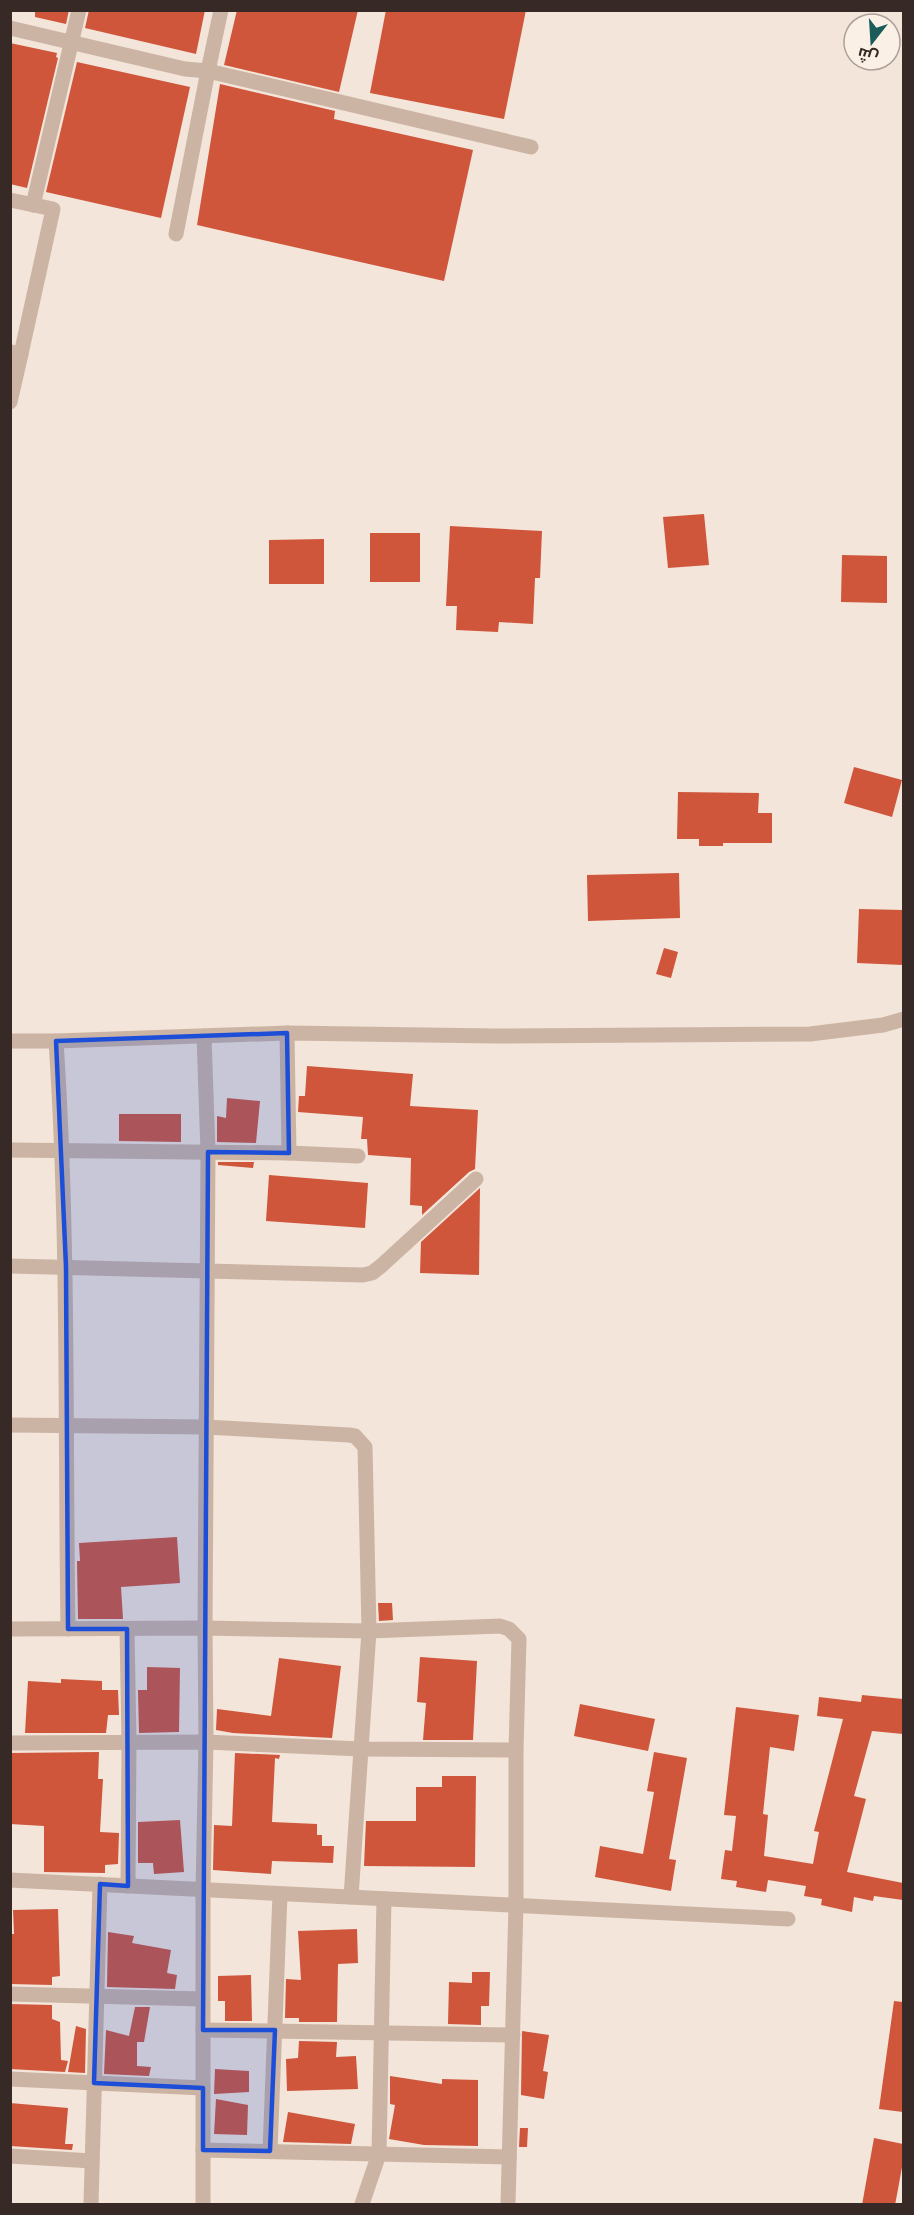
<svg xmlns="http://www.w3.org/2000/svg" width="914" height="2215" font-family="'Exo 2',Cairo,sans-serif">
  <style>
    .building { fill: #cf553b }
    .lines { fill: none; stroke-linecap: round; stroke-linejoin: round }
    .minor { stroke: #ccb4a4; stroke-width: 15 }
    .marked { fill: #1d4ed8; fill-opacity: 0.2; stroke: #1d4ed8; stroke-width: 4.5; stroke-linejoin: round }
  </style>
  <rect width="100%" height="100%" fill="#f3e5d9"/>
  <g class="building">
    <path d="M 35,10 L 69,10 L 66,24 L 35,17 Z"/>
    <path d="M 89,10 L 205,10 L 196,54 L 85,28 Z"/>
    <path d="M 237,10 L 358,10 L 339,92 L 224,65 Z"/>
    <path d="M 386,10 L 526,10 L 504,119 L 370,93 Z"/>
    <path d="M 10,43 L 57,53 L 56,57 L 58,58 L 27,188 L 10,184 Z"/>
    <path d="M 77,62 L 190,87 L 161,218 L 46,192 Z"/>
    <path d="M 220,84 L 335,111 L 334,119 L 473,150 L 444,281 L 197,225 Z"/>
    <path d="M 704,514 L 709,565 L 668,568 L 663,517 Z"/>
    <path d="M 450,526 L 542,531 L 540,578 L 535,578 L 533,624 L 499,622 L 498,632 L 456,630 L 457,606 L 446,606 Z"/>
    <rect x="370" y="533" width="50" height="49"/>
    <path d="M 324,539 L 324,584 L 269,584 L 269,540 Z"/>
    <path d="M 842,555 L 887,556 L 887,603 L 841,602 Z"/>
    <path d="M 854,767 L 902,780 L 892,817 L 844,803 Z"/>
    <path d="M 678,792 L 759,793 L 758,813 L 772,813 L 772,843 L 723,843 L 723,846 L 699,846 L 699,839 L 677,839 Z"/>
    <path d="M 679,873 L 680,918 L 588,921 L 587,875 Z"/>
    <path d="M 859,909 L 903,910 L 903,965 L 857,963 Z"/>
    <path d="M 664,948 L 678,952 L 671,978 L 656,974 Z"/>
    <path d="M 307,1066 L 413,1074 L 410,1106 L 478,1110 L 475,1169 L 469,1172 L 422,1215 L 422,1206 L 410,1205 L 411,1158 L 368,1155 L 367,1139 L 361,1139 L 363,1117 L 298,1112 L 299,1096 L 305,1096 Z"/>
    <path d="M 227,1098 L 260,1101 L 256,1143 L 217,1142 L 217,1116 L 226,1118 Z"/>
    <path d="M 119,1114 L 181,1114 L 181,1142 L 119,1141 Z"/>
    <path d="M 218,1162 L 254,1162 L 253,1168 L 218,1165 Z"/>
    <path d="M 269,1175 L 368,1183 L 365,1228 L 266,1221 Z"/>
    <path d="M 480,1188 L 479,1275 L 420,1273 L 421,1242 Z"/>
    <path d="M 177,1537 L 180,1583 L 121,1587 L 123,1619 L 78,1619 L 77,1561 L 80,1561 L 79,1543 Z"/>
    <path d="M 378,1603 L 392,1603 L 393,1620 L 379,1621 Z"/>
    <path d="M 420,1657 L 477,1661 L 473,1740 L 423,1740 L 426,1703 L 417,1702 Z"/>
    <path d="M 279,1658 L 341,1666 L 332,1738 L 233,1733 L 216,1730 L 217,1709 L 271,1716 Z"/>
    <path d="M 147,1667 L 180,1668 L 179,1732 L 139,1733 L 138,1690 L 147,1690 Z"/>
    <path d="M 61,1679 L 102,1681 L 102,1690 L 118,1690 L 119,1715 L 108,1715 L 106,1733 L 25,1733 L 28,1681 L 61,1683 Z"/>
    <path d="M 862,1695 L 903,1699 L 903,1734 L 872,1731 L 854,1796 L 866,1799 L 847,1872 L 903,1883 L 903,1900 L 874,1896 L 873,1901 L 854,1897 L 852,1912 L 821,1905 L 822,1899 L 804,1896 L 806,1886 L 768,1880 L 766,1892 L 736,1887 L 737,1881 L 721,1879 L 725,1850 L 732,1851 L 736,1816 L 724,1815 L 736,1707 L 799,1715 L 794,1751 L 770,1747 L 763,1814 L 768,1815 L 764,1856 L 813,1864 L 819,1832 L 814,1831 L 843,1719 L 817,1716 L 819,1697 L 861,1702 Z"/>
    <path d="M 580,1704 L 655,1719 L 648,1751 L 574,1736 Z"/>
    <path d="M 99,1752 L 98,1779 L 103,1779 L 100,1832 L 119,1833 L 118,1864 L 105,1865 L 105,1873 L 44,1872 L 44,1826 L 10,1824 L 10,1753 Z"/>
    <path d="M 654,1752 L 687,1758 L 669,1859 L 676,1860 L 671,1891 L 595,1877 L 600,1846 L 643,1854 L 654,1792 L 647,1791 Z"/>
    <path d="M 235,1753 L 280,1755 L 279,1759 L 275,1758 L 272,1822 L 317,1824 L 317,1835 L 322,1835 L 322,1846 L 334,1846 L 333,1863 L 272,1861 L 271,1874 L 213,1870 L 214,1825 L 232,1826 Z"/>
    <path d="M 442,1776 L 476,1776 L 475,1867 L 364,1866 L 366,1821 L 416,1821 L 416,1787 L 442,1787 Z"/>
    <path d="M 180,1820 L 184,1872 L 154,1874 L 153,1863 L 138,1863 L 138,1822 Z"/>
    <path d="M 58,1909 L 60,1976 L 52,1977 L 52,1985 L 10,1984 L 10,1934 L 14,1934 L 13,1910 Z"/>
    <path d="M 357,1929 L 358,1963 L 338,1964 L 337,2022 L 299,2022 L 299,2018 L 285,2018 L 286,1979 L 301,1980 L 298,1931 Z"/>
    <path d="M 108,1932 L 134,1936 L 132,1943 L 171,1950 L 167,1973 L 177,1975 L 175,1989 L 107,1987 Z"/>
    <path d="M 472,1972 L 490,1972 L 489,2006 L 481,2006 L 481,2025 L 448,2024 L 449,1982 L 472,1983 Z"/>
    <path d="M 251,1975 L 252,2021 L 225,2021 L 225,2001 L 218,2001 L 218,1976 Z"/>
    <path d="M 894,2001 L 903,2002 L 903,2112 L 879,2109 Z"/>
    <path d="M 10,2004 L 52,2005 L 52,2019 L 60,2022 L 61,2060 L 68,2061 L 65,2072 L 10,2069 Z"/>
    <path d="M 135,2007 L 150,2007 L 144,2042 L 137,2042 L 137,2066 L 151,2067 L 149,2076 L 104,2074 L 106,2030 L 129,2036 Z"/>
    <path d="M 76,2026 L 86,2029 L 85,2073 L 68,2072 Z"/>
    <path d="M 522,2031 L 549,2035 L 543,2071 L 548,2072 L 544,2099 L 521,2095 Z"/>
    <path d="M 299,2041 L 337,2042 L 336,2057 L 356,2056 L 358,2089 L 287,2091 L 286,2059 L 298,2058 Z"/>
    <path d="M 215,2069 L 249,2071 L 249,2092 L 214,2094 Z"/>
    <path d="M 390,2076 L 442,2084 L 442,2079 L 478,2080 L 478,2146 L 424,2145 L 389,2139 L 395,2105 L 390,2104 Z"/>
    <path d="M 216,2099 L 248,2105 L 247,2135 L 214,2134 Z"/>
    <path d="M 10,2103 L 68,2108 L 65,2144 L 73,2144 L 72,2150 L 10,2146 Z"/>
    <path d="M 288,2112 L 355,2124 L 351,2144 L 283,2142 Z"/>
    <path d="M 520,2128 L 528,2128 L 527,2147 L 519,2147 Z"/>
    <path d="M 874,2138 L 903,2144 L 903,2162 L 895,2205 L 862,2205 Z"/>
  </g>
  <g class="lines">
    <g class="minor">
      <path d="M 10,28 L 185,69 L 208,71 L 221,10"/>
      <path d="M 10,200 L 53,209 L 21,354"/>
      <path d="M 33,205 L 79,10"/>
      <path d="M 176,234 L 208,71 L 531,147"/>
      <path d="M 10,352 L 21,354 L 10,402"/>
      <path d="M 287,1033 L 289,1153"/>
      <path d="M 10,1041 L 56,1041 L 287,1033 L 495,1036 L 810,1034 L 883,1025 L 904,1019"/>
      <path d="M 56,1041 C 69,1237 65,1433 68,1629"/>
      <path d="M 10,1150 L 289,1153 L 358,1156"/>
      <path d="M 10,1266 L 363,1275 L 372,1273 L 381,1266 L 476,1179"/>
      <path d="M 10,1425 L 206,1427 L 349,1435 L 355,1436 L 365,1447 L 369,1631 L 351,1897"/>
      <path d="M 10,1629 L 205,1628 L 369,1631 L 500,1626 L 509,1629 L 519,1639 L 516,1750 L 516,1905 L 508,2204"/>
      <path d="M 127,1629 L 129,1742 L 128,1886"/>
      <path d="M 10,1743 L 206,1742 L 361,1749 L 516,1750"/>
      <path d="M 10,1880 L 788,1919"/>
      <path d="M 10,1994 L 203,1999"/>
      <path d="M 203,2030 L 513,2035"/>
      <path d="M 10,2079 L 203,2088"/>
      <path d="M 203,2150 L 509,2157"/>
      <path d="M 270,2151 L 280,1894"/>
      <path d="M 10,2156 L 92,2161"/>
      <path d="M 91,2204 L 100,1884"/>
      <path d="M 203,2204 L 203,1890 L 206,1742 L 205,1628 L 208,1152 L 204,1036"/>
      <path d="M 362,2204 L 379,2154 L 384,1899"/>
    </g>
  </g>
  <path class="marked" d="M 287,1033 L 289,1153 L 208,1152 L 203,2030 L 275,2030 L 270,2151 L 203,2150 L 203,2088 L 94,2083 L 100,1884 L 128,1886 L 127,1629 L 68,1629 L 66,1267 L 56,1041 Z"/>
  <rect width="914" height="2215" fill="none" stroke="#372a26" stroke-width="24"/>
  <g transform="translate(872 42) rotate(197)"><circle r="28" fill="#fbf0e5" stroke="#ada199" stroke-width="1.5"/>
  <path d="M0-4.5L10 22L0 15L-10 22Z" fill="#195c5b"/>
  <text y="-9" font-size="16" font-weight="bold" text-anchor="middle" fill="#372a26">ش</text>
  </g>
</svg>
